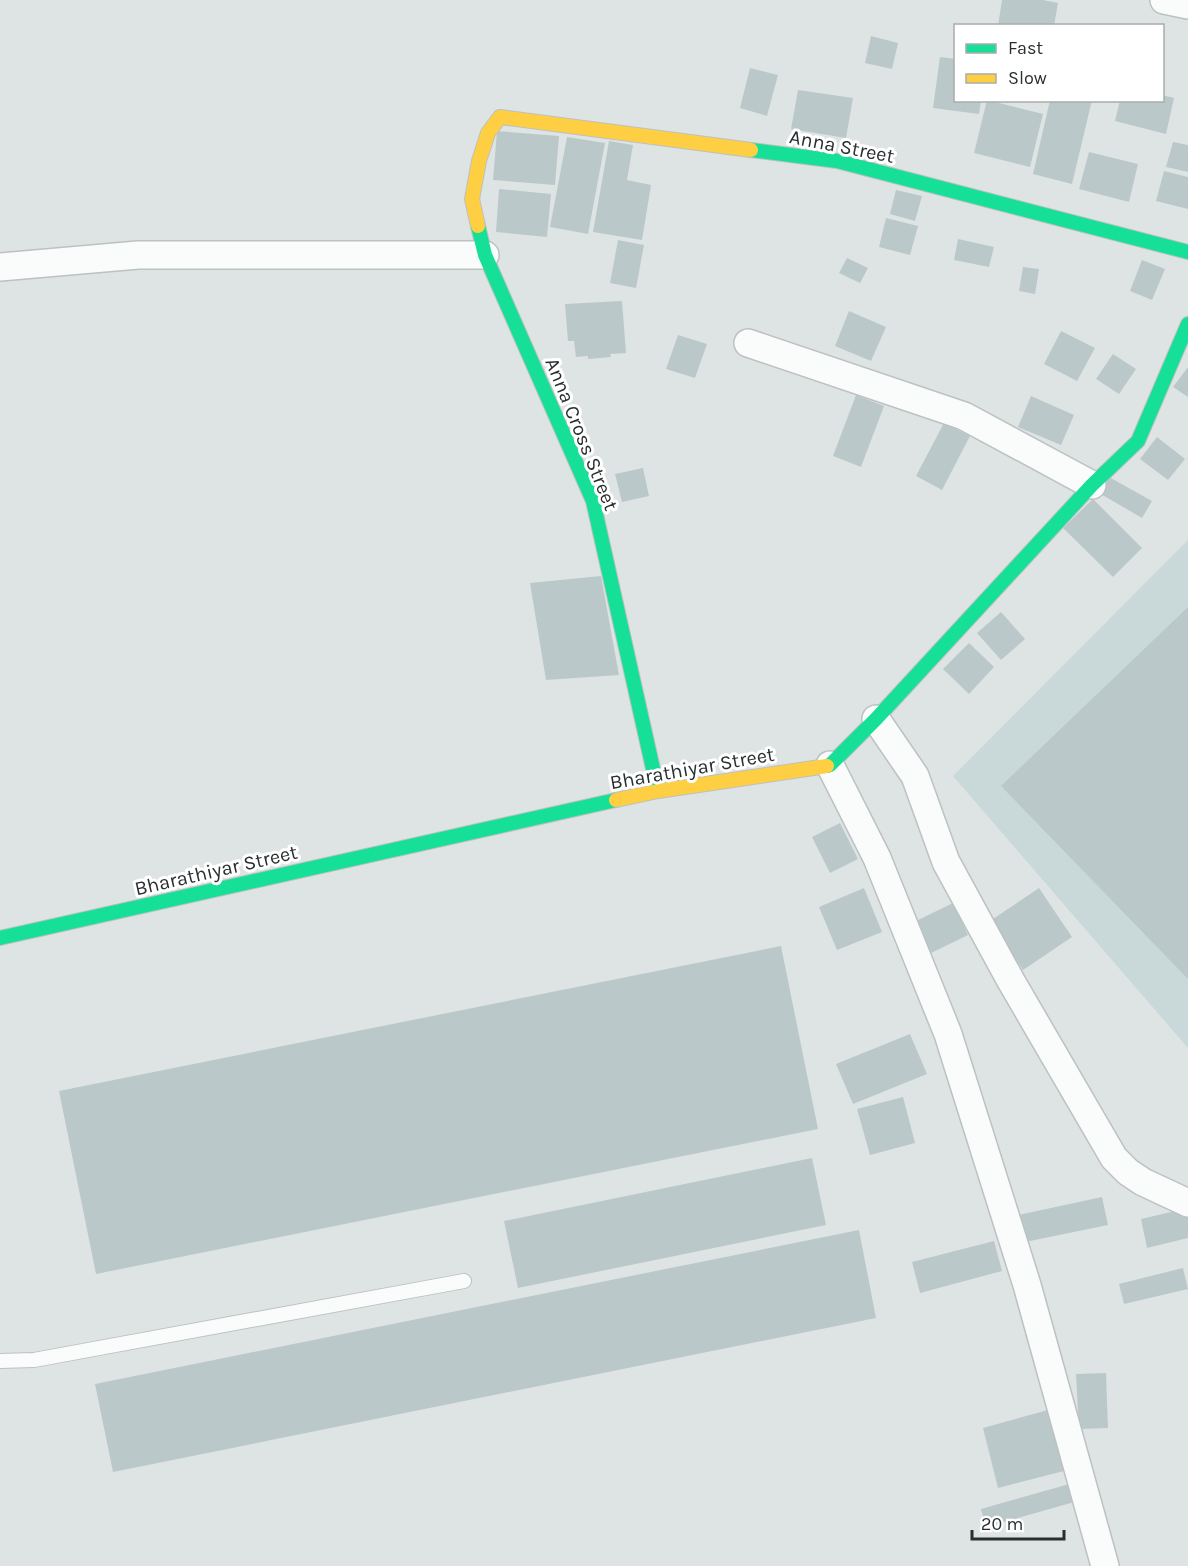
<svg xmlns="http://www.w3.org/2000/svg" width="1188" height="1566" font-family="Karla,sans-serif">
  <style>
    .built { fill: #c9d8d8 }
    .building { fill: #bbc8c9 }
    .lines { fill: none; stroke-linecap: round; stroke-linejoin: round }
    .lane-casing { stroke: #bcc1c1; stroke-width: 16 }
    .street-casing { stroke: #bcc1c1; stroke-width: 30 }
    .fast-casing { stroke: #bcc1c1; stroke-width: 16 }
    .slow-casing { stroke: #bcc1c1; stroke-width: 16 }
    .lane { stroke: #fafbfb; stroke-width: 14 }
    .street { stroke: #fafbfb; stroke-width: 27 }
    .fast { stroke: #16e098; stroke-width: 14 }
    .slow { stroke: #ffcf43; stroke-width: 14 }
    .labels { text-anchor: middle; stroke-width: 6; stroke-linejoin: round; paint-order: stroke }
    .street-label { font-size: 20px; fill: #292f2f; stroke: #fff }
  </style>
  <rect width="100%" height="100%" fill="#dee4e4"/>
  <path class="built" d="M 1188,540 L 1188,1048 L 953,776 Z"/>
  <g class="building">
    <path d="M 1002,0 L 1043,0 L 1058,3 L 1054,26 L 998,26 Z"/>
    <path d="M 871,36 L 898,43 L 892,69 L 865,63 Z"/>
    <path d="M 940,57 L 956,59 L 956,100 L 981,100 L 979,114 L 933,108 Z"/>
    <path d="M 750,68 L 778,75 L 767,116 L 740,108 Z"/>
    <path d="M 798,90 L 853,98 L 846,138 L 791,129 Z"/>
    <path d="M 1162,95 L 1174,98 L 1166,134 L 1115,121 L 1120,100 L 1162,100 Z"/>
    <path d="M 987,100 L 1043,114 L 1030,167 L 974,153 Z"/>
    <path d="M 1050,100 L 1092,100 L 1072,184 L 1033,174 Z"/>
    <path d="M 497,131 L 559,136 L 555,185 L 493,180 Z"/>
    <path d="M 567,137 L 605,143 L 588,234 L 550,227 Z"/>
    <path d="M 609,141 L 633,145 L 627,180 L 651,185 L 642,240 L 593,232 Z"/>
    <path d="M 1173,142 L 1188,145 L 1188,172 L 1166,167 Z"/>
    <path d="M 1089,152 L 1138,164 L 1129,202 L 1079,189 Z"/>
    <path d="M 1164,171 L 1188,177 L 1188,209 L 1156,201 Z"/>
    <path d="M 499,189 L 551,194 L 547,237 L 496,232 Z"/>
    <path d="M 896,190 L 922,196 L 915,221 L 890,214 Z"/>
    <path d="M 886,218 L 918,226 L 910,255 L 879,247 Z"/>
    <path d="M 958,239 L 994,247 L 989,267 L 954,260 Z"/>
    <path d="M 618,240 L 644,245 L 636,288 L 610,283 Z"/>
    <path d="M 847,258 L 868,268 L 860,283 L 839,273 Z"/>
    <path d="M 1142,260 L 1165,269 L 1152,300 L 1130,291 Z"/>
    <path d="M 1023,267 L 1039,269 L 1035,294 L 1019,291 Z"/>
    <path d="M 622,301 L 626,353 L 610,354 L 611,357 L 588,359 L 588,356 L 576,357 L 574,341 L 568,341 L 565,304 Z"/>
    <path d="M 849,311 L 886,327 L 871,361 L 835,346 Z"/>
    <path d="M 1061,331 L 1095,348 L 1077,381 L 1044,364 Z"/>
    <path d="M 678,335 L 707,344 L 695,378 L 666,369 Z"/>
    <path d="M 1113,354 L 1136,369 L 1119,394 L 1096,379 Z"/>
    <path d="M 1188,367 L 1188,397 L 1173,387 Z"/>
    <path d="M 856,395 L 884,406 L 861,467 L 833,456 Z"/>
    <path d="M 1031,396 L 1074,415 L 1061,445 L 1018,427 Z"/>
    <path d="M 944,423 L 970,436 L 942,490 L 916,476 Z"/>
    <path d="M 1157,437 L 1185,459 L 1168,480 L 1140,459 Z"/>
    <path d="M 643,468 L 649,496 L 622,502 L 615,474 Z"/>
    <path d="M 1109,477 L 1152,501 L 1142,518 L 1099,493 Z"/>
    <path d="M 1093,499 L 1142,548 L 1113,577 L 1063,528 Z"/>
    <path d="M 601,576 L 619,675 L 546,680 L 530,583 Z"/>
    <path d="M 1188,607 L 1188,979 L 1001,786 Z"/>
    <path d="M 1001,612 L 1025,639 L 1001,660 L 977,633 Z"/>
    <path d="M 969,643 L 994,667 L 969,694 L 943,669 Z"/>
    <path d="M 840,823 L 858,859 L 830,873 L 812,837 Z"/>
    <path d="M 864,888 L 882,932 L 837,950 L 819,907 Z"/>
    <path d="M 1039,888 L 1072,937 L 1023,970 L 990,921 Z"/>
    <path d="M 953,903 L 968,935 L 931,953 L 916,921 Z"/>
    <path d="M 781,946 L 818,1129 L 96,1274 L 59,1091 Z"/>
    <path d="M 910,1034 L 927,1074 L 853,1104 L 836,1064 Z"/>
    <path d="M 903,1097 L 915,1143 L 870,1155 L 857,1109 Z"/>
    <path d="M 812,1158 L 826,1225 L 518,1288 L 504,1221 Z"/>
    <path d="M 1102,1197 L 1108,1225 L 1020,1243 L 1014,1216 Z"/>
    <path d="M 1188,1208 L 1188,1238 L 1147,1248 L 1141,1219 Z"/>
    <path d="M 859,1230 L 876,1318 L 113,1472 L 95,1384 Z"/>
    <path d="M 994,1241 L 1002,1271 L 920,1293 L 912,1262 Z"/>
    <path d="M 1183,1268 L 1188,1289 L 1124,1304 L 1119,1284 Z"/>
    <path d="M 1106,1373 L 1108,1428 L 1079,1429 L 1076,1374 Z"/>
    <path d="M 1048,1410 L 1064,1471 L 998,1488 L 983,1428 Z"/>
    <path d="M 1073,1483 L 1078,1501 L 986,1527 L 981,1509 Z"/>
  </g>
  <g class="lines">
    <g class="lane-casing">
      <path id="lane" d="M 0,1361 L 34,1360 L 464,1281"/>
    </g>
    <g class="street-casing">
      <g id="street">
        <path d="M 1164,0 L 1188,5"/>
        <path d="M 0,267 L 138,255 L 485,255"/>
        <path d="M 748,343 L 964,416 L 1092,485"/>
        <path d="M 876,719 L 915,776 L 946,862 L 1011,981 L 1114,1158 L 1128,1172 L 1143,1182 L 1188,1203"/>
        <path d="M 830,765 L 877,858 L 948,1034 L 1027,1285 L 1105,1566"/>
      </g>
    </g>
    <g class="fast-casing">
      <g id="fast">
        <path d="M 751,150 L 837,161 L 1188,252"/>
        <path d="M 478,226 L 485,255 L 593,501 L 658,791"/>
        <path d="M 827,766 L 830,765 L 876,719 L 1092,485 L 1138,441 L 1188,324"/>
        <path d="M 0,938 L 616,800"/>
      </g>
    </g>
    <g class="slow-casing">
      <g id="slow">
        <path d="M 478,226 L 472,199 L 479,161 L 488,133 L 500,117 L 751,150"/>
        <path d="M 616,800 L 658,791 L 827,766"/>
      </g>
    </g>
    <use href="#lane" class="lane"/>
    <use href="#street" class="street"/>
    <use href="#fast" class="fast"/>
    <use href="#slow" class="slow"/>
  </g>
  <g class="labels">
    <g class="street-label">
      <text transform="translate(842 146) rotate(11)" y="7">Anna Street</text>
      <text transform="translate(582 434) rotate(68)" y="7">Anna Cross Street</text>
      <text transform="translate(692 768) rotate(-10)" y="7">Bharathiyar Street</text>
      <text transform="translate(216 870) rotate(-13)" y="7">Bharathiyar Street</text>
    </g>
  </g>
  <rect x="954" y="24" width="210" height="78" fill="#ffffff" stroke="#a9acac" stroke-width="1.5"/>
  <rect x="966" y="44" width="30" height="9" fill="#16e098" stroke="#a9acac" stroke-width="1.5"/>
  <text x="1008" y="54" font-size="18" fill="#292f2f">Fast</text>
  <rect x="966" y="74" width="30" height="9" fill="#ffcf43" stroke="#a9acac" stroke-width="1.5"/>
  <text x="1008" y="84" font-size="18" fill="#292f2f">Slow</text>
  <path d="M972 1530v9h92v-9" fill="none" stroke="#292f2f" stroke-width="3"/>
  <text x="981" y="1530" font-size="18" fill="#292f2f" stroke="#ffffff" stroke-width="4.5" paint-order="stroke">20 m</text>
</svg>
